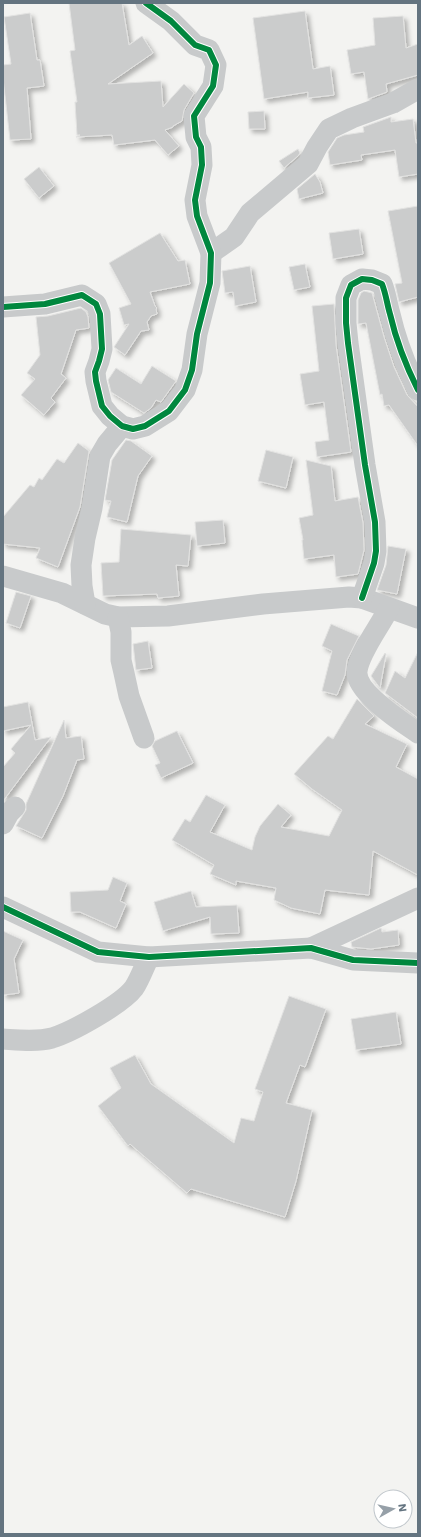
<svg xmlns="http://www.w3.org/2000/svg" width="421" height="1537" font-family="'Work Sans',sans-serif">
  <style>
    .building { fill: #cbcccc; stroke: #e2e2e1; filter: url(#shadow) }
    .lines { fill: none; stroke-linecap: round; stroke-linejoin: round }
    .minor { stroke: #c8cacb; stroke-width: 21 }
    .cycleway-casing { stroke: #fff; stroke-width: 8 }
    .cycleway { stroke: #00873e; stroke-width: 6 }
  </style>
  <defs>
    <filter id="shadow"><feDropShadow dx="3.5" dy="3.5" stdDeviation="2" flood-color="#0004"/></filter>
  </defs>
  <rect width="100%" height="100%" fill="#f3f3f1"/>
  <g class="building">
    <path d="M 69,3 L 122,3 L 129,45 L 142,36 L 153,53 L 108,84 L 161,81 L 163,107 L 184,84 L 194,93 L 184,110 L 182,121 L 173,126 L 173,127 L 165,130 L 179,146 L 168,155 L 155,140 L 114,145 L 112,135 L 76,137 L 80,135 L 77,135 L 75,102 L 77,102 L 70,51 L 75,50 Z"/>
    <path d="M 305,11 L 313,69 L 330,66 L 334,95 L 308,98 L 308,92 L 264,99 L 253,18 Z"/>
    <path d="M 30,13 L 37,60 L 40,60 L 44,86 L 27,88 L 31,139 L 10,140 L 3,78 L 3,65 L 11,64 L 4,17 Z"/>
    <path d="M 403,16 L 406,48 L 418,44 L 418,75 L 386,84 L 387,92 L 368,99 L 364,72 L 351,74 L 347,50 L 375,45 L 373,18 Z"/>
    <path d="M 264,111 L 265,129 L 249,129 L 248,112 Z"/>
    <path d="M 391,117 L 391,122 L 413,119 L 416,143 L 418,143 L 418,174 L 399,177 L 395,150 L 361,155 L 362,160 L 330,165 L 328,152 L 337,138 L 344,135 L 364,132 L 363,127 Z"/>
    <path d="M 298,149 L 300,153 L 298,156 L 284,168 L 279,161 Z"/>
    <path d="M 39,167 L 54,186 L 39,198 L 24,179 Z"/>
    <path d="M 315,174 L 320,182 L 323,193 L 299,199 L 297,189 Z"/>
    <path d="M 418,206 L 418,297 L 399,302 L 395,284 L 402,283 L 388,211 Z"/>
    <path d="M 359,229 L 363,254 L 333,259 L 329,233 Z"/>
    <path d="M 160,233 L 178,261 L 185,260 L 190,284 L 150,292 L 155,306 L 157,308 L 156,309 L 157,314 L 151,316 L 147,322 L 149,330 L 141,331 L 125,355 L 114,347 L 129,324 L 124,325 L 119,308 L 131,304 L 109,263 Z"/>
    <path d="M 305,264 L 310,287 L 294,290 L 289,267 Z"/>
    <path d="M 250,266 L 256,302 L 235,306 L 233,292 L 225,293 L 222,271 Z"/>
    <path d="M 364,291 L 372,293 L 384,337 L 394,367 L 407,395 L 418,407 L 418,446 L 389,405 L 384,406 L 382,394 L 380,395 L 366,323 L 358,324 L 358,300 L 361,293 Z"/>
    <path d="M 334,304 L 336,345 L 351,452 L 317,457 L 315,442 L 329,440 L 324,402 L 305,405 L 300,374 L 319,371 L 312,306 Z"/>
    <path d="M 81,308 L 86,312 L 88,317 L 89,328 L 76,330 L 61,374 L 66,378 L 51,398 L 55,402 L 44,415 L 21,395 L 35,379 L 27,373 L 40,355 L 36,317 L 48,316 Z"/>
    <path d="M 152,366 L 176,381 L 161,402 L 156,400 L 151,408 L 144,413 L 111,392 L 108,380 L 116,368 L 141,384 Z"/>
    <path d="M 126,440 L 131,441 L 152,456 L 138,476 L 127,522 L 107,517 L 111,501 L 105,500 L 112,460 Z"/>
    <path d="M 78,443 L 89,451 L 80,507 L 58,567 L 36,558 L 40,548 L 3,544 L 3,517 L 30,485 L 34,487 L 39,478 L 42,480 L 57,459 L 64,463 Z"/>
    <path d="M 266,450 L 293,457 L 286,488 L 258,481 Z"/>
    <path d="M 306,460 L 331,466 L 335,501 L 358,497 L 363,523 L 364,550 L 358,574 L 336,577 L 334,555 L 304,559 L 302,540 L 303,540 L 299,518 L 313,515 Z"/>
    <path d="M 223,520 L 225,543 L 197,546 L 195,522 Z"/>
    <path d="M 121,529 L 191,535 L 188,566 L 176,565 L 179,596 L 158,598 L 157,594 L 103,596 L 101,563 L 119,562 Z"/>
    <path d="M 388,546 L 406,549 L 397,594 L 377,590 L 386,565 Z"/>
    <path d="M 16,592 L 31,596 L 20,628 L 6,623 Z"/>
    <path d="M 331,624 L 359,636 L 347,660 L 345,675 L 337,695 L 322,691 L 332,651 L 322,646 Z"/>
    <path d="M 148,641 L 152,668 L 136,670 L 133,644 Z"/>
    <path d="M 418,652 L 418,718 L 385,693 L 395,671 L 405,678 Z"/>
    <path d="M 385,653 L 386,654 L 380,688 L 371,676 Z"/>
    <path d="M 357,699 L 374,716 L 365,724 L 407,744 L 396,767 L 418,779 L 418,875 L 373,851 L 369,895 L 325,890 L 320,914 L 291,908 L 274,900 L 276,888 L 236,881 L 236,885 L 210,874 L 214,865 L 172,840 L 185,819 L 190,822 L 206,795 L 225,805 L 210,832 L 252,850 L 255,837 L 260,826 L 278,804 L 291,815 L 281,827 L 329,836 L 342,810 L 312,789 L 294,774 L 328,736 L 333,739 Z"/>
    <path d="M 28,702 L 35,740 L 51,737 L 3,801 L 3,767 L 15,753 L 11,749 L 31,725 L 3,731 L 3,707 Z"/>
    <path d="M 64,720 L 66,738 L 81,736 L 84,759 L 77,760 L 63,796 L 42,838 L 16,826 L 26,810 L 26,804 Z"/>
    <path d="M 177,731 L 193,763 L 161,778 L 155,765 L 160,763 L 152,746 L 155,741 Z"/>
    <path d="M 113,877 L 127,883 L 120,901 L 126,904 L 116,928 L 80,912 L 71,912 L 70,892 L 108,890 Z"/>
    <path d="M 191,891 L 196,907 L 237,905 L 239,933 L 211,934 L 210,917 L 163,931 L 154,902 Z"/>
    <path d="M 381,928 L 382,932 L 398,930 L 399,945 L 371,949 L 352,947 L 351,942 Z"/>
    <path d="M 3,931 L 23,940 L 14,959 L 19,993 L 3,995 Z"/>
    <path d="M 289,996 L 326,1009 L 305,1067 L 300,1065 L 286,1103 L 312,1110 L 296,1181 L 285,1217 L 191,1189 L 187,1193 L 130,1144 L 128,1146 L 98,1106 L 121,1088 L 110,1068 L 135,1055 L 151,1084 L 234,1143 L 241,1118 L 254,1121 L 263,1092 L 255,1089 Z"/>
    <path d="M 396,1012 L 401,1044 L 356,1050 L 351,1019 Z"/>
  </g>
  <g class="lines">
    <g class="minor">
      <path d="M 211,253 L 234,237 L 250,213 L 308,164 L 317,147 L 329,129 L 352,118 L 393,103 L 418,89"/>
      <path d="M 3,307 L 45,304 L 82,295 L 96,304 L 100,314 L 102,349 L 99,361 L 95,372 L 96,381 L 102,406 L 110,416 L 122,426 L 133,429 L 145,426 L 169,411 L 185,390 L 192,370 L 197,334 L 210,283 L 211,253 L 197,216 L 195,200 L 202,165 L 201,147 L 196,137 L 194,116 L 213,86 L 216,65 L 209,50 L 195,45 L 171,21 L 146,3"/>
      <path d="M 3,576 L 62,593 L 105,614 L 118,617 L 168,616 L 263,604 L 349,597 L 362,598 L 418,618"/>
      <path d="M 362,598 L 374,563 L 376,551 L 375,522 L 365,465 L 348,343 L 346,323 L 346,298 L 351,285 L 362,279 L 372,280 L 382,284 C 386,294 387,304 390,314 C 396,340 406,366 418,390"/>
      <path d="M 85,604 L 82,586 L 81,565 L 85,538 L 92,508 L 100,456 L 107,444 L 122,426"/>
      <path d="M 389,608 C 380,626 359,653 357,671 C 355,692 402,722 418,733"/>
      <path d="M 118,617 L 121,632 L 121,660 L 124,673 L 129,696 L 144,738"/>
      <path d="M 3,824 L 9,813 L 15,807"/>
      <path d="M 3,907 L 98,952 L 149,957 L 311,948 L 353,960 L 418,963"/>
      <path d="M 311,948 L 418,898"/>
      <path d="M 3,1039 C 19,1040 37,1042 52,1038 C 72,1032 122,1004 134,988 C 140,979 144,967 149,957"/>
    </g>
    <g class="cycleway-casing">
      <g id="cycleway">
        <path d="M 3,307 L 45,304 L 82,295 L 96,304 L 100,314 L 102,349 L 99,361 L 95,372 L 96,381 L 102,406 L 110,416 L 122,426 L 133,429 L 145,426 L 169,411 L 185,390 L 192,370 L 197,334 L 210,283 L 211,253 L 197,216 L 195,200 L 202,165 L 201,147 L 196,137 L 194,116 L 213,86 L 216,65 L 209,50 L 195,45 L 171,21 L 146,3"/>
        <path d="M 362,598 L 374,563 L 376,551 L 375,522 L 365,465 L 348,343 L 346,323 L 346,298 L 351,285 L 362,279 L 372,280 L 382,284 C 386,294 387,304 390,314 C 396,340 406,366 418,390"/>
        <path d="M 3,907 L 98,952 L 149,957 L 311,948 L 353,960 L 418,963"/>
      </g>
    </g>
    <use href="#cycleway" class="cycleway"/>
  </g>
  <rect width="421" height="1537" fill="none" stroke="#647480" stroke-width="8"/>
  <g transform="translate(393 1509) rotate(82)"><circle r="19" fill="#ffffff" stroke="#c1c7cc"/>
  <path d="M0-3L7 15L0 10L-7 15Z" fill="#96a0a8"/>
  <text y="-6" font-size="11" font-weight="bold" text-anchor="middle" fill="#647480">N</text>
  </g>
</svg>
